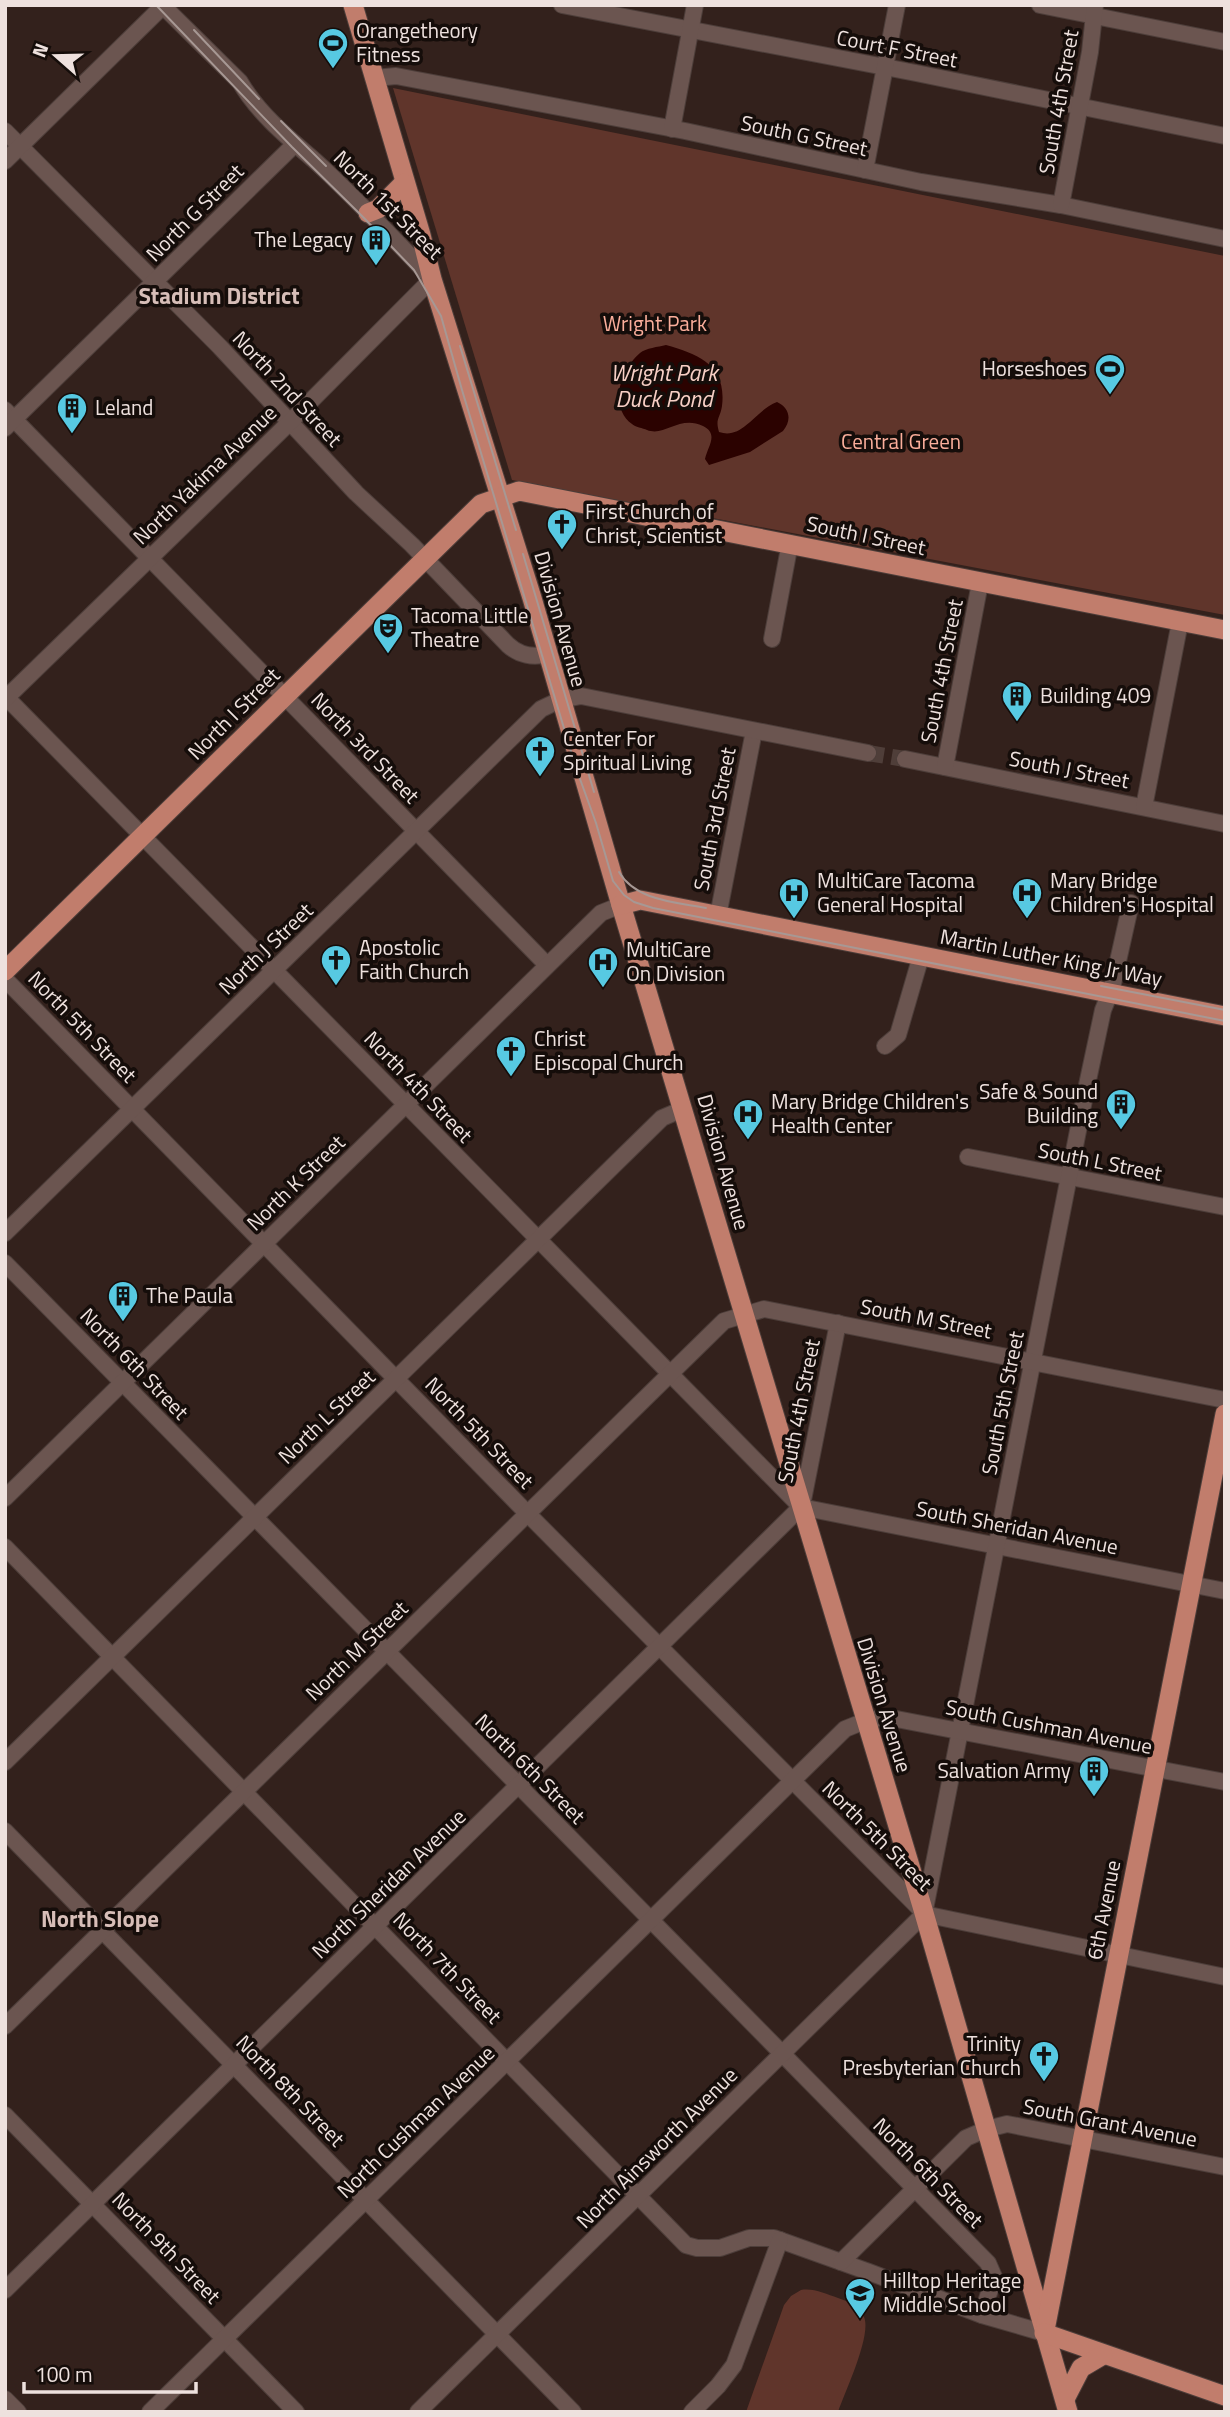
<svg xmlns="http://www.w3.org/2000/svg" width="1230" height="2417" font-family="'Titillium Web',sans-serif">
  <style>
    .green { fill: #60352b }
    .water { fill: #2b0200 }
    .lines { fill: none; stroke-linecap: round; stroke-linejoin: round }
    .minor-tunnel { stroke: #4f3e39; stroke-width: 16; stroke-dasharray: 16 8; stroke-linecap: butt }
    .minor-casing { stroke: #4d3e3a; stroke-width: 18 }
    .major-casing { stroke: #4d3e3a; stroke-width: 21 }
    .minor { stroke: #6b5550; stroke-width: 16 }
    .major { stroke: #c17d6c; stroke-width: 19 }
    .tram { stroke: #a79894; stroke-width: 2 }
    .labels { text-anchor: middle; stroke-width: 7; stroke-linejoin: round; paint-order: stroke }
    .poi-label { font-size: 21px; fill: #eee1de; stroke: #150d0a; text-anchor: start }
    .street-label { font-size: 21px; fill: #eee1de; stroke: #150d0a }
    .park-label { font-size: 21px; fill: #fbae9b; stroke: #150d0a }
    .neighbourhood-label { font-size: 23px; font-weight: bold; fill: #d7beb8; stroke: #150d0a }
    .water-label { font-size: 23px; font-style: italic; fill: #f7cfc5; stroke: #150d0a }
  </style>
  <rect width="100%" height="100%" fill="#33211c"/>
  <g class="green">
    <path d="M 393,88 L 1225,256 L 1225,615 L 512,480 Z"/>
    <path d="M 801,2290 C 814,2288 826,2294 838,2298 C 849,2302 860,2305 864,2317 C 872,2335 845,2392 838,2412 L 746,2412 L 784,2305 L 791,2296 Z"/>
  </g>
  <path class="water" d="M 666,345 C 698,354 727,365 722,406 C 720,419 715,418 719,432 C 743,440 754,411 777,402 C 790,408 792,420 783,431 L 750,452 L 709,465 L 705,459 C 708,446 719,434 703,426 C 679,415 665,437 647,430 C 643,428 635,427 632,424 C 608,406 621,369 640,353 C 646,348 658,347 666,345 Z"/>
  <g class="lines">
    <path class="minor-tunnel" d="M 868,753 L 905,759"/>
    <g class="minor-casing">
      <g id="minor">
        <path d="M 562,5 L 916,73 L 1225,136"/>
        <path d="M 1040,5 L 1225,42"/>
        <path d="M 375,78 L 396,76 L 685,131 L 921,182 L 1061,205 L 1225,239"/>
        <path d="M 672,129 L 695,5"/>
        <path d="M 5,131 L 220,347 L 356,493 L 412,545 L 508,645 C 519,655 533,658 547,654"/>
        <path d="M 5,161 L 164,5"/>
        <path d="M 865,170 L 897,5"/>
        <path d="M 1061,205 L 1090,52 L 1095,5"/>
        <path d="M 5,410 L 547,965"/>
        <path d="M 5,428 L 294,145"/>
        <path d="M 772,639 L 790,543"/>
        <path d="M 5,696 L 801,1507"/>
        <path d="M 5,699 L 289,423 L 432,279 C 394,239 355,197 314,160 C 287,137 258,113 240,82 L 162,5"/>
        <path d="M 905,759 L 1225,824"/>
        <path d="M 945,767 L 980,583"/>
        <path d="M 1144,807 L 1180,622"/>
        <path d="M 718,916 L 754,731"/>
        <path d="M 5,979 L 527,1513 L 924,1913"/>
        <path d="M 885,1046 L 898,1035 L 921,956"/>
        <path d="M 968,1157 L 1225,1207"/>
        <path d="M 5,1233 L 541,709 L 560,700 L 581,696 L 868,753"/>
        <path d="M 5,1263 L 988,2263 L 994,2277 L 982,2315"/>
        <path d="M 5,1498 L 601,913 L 621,905"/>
        <path d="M 802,1505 L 838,1323"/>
        <path d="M 801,1507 L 1225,1591"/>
        <path d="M 5,1547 L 686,2245 L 697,2248 L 720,2248 L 749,2238 L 774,2238 L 869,2272 L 982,2315 L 1044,2333"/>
        <path d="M 5,1762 L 662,1118 L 683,1109"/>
        <path d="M 5,1831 L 573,2412"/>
        <path d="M 924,1914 L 1087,1085 L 1103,1010 L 1112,988 L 1131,903"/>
        <path d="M 924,1914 L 1225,1977"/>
        <path d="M 5,2026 L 724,1321 L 764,1309 L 1225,1400"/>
        <path d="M 5,2115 L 296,2412"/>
        <path d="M 841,2262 L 966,2138 L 987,2129 L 1007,2124 L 1225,2167"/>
        <path d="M 5,2290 L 801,1507"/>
        <path d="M 5,2399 L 18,2412"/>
        <path d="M 150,2412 L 845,1729 L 865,1721 L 886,1717 L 1225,1782"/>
        <path d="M 418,2412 L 924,1914"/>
        <path d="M 692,2412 L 718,2386 L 734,2365 L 780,2240"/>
      </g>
    </g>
    <g class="major-casing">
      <g id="major">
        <path d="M 353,5 L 421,235 L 432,279 L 532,598 L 621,905 L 922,1906 L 1068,2412"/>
        <path d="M 368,213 L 378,209 L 404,183"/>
        <path d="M 621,905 L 640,900 L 1225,1016"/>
        <path d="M 5,971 L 481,504 L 519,491 L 1225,630"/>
        <path d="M 1045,2330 L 1225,1414"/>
        <path d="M 1044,2333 L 1225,2396"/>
        <path d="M 1065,2399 L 1081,2368 L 1103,2355"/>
      </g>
    </g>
    <use href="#minor" class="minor"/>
    <use href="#major" class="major"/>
    <g class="tram">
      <path d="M 156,5 L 292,147 L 364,218 L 414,270 L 441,316 L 462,390 L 576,768 L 596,823 L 613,881 L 624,895 L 634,902 L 653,908 L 1225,1021"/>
      <path d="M 194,30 L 259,99"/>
      <path d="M 281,121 L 326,166"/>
      <path d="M 460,346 L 516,530"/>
      <path d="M 523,554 L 594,792"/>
      <path d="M 619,872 C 636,901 676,902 706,908"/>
      <path d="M 1101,986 L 1225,1010"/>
    </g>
  </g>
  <defs>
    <g id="stadium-pin" transform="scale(1.575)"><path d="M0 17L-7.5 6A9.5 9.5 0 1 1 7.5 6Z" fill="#57c9e2" stroke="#150d0a"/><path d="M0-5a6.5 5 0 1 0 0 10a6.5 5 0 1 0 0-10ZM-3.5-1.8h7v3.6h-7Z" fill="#111"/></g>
    <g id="building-pin" transform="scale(1.575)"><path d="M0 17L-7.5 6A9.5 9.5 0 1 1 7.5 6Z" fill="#57c9e2" stroke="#150d0a"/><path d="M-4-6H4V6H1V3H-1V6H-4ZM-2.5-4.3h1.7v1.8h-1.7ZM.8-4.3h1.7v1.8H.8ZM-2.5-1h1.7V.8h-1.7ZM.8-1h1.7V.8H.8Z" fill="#111"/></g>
    <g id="church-pin" transform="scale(1.575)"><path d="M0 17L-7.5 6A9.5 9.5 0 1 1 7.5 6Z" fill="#57c9e2" stroke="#150d0a"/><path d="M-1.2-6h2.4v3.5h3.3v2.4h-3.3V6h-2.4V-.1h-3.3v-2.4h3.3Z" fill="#111"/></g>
    <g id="theatre-pin" transform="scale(1.575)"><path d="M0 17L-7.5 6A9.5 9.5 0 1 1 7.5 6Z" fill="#57c9e2" stroke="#150d0a"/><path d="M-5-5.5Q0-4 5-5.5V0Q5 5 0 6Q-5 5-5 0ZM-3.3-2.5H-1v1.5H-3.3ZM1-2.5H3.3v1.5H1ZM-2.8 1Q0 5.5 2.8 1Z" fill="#111"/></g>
    <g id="hospital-pin" transform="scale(1.575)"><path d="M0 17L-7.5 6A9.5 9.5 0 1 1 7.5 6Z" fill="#57c9e2" stroke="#150d0a"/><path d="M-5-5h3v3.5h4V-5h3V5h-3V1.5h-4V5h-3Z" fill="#111"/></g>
    <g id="school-pin" transform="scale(1.575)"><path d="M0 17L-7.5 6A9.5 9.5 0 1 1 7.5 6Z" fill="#57c9e2" stroke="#150d0a"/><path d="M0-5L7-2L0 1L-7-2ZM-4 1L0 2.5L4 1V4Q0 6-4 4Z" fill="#111"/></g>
  </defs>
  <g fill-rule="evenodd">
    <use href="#stadium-pin" x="333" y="43"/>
    <use href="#building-pin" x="376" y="240"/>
    <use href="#stadium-pin" x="1110" y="369"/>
    <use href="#building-pin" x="72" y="408"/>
    <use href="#church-pin" x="562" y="524"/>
    <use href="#theatre-pin" x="388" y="628"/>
    <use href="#building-pin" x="1017" y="696"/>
    <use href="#church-pin" x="540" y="751"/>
    <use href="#hospital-pin" x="794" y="893"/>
    <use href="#hospital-pin" x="1027" y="893"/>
    <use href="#church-pin" x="336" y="960"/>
    <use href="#hospital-pin" x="603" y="962"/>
    <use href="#church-pin" x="511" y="1051"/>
    <use href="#building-pin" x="1121" y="1104"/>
    <use href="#hospital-pin" x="748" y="1114"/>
    <use href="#building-pin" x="123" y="1296"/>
    <use href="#building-pin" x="1094" y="1771"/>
    <use href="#church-pin" x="1044" y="2056"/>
    <use href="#school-pin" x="860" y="2293"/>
  </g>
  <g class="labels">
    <g class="poi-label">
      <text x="356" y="38">Orangetheory<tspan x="356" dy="24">Fitness</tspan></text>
      <text x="353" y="247" text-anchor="end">The Legacy</text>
      <text x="1087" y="376" text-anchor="end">Horseshoes</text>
      <text x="95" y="415">Leland</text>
      <text x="585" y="519">First Church of<tspan x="585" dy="24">Christ, Scientist</tspan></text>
      <text x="411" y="623">Tacoma Little<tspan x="411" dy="24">Theatre</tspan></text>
      <text x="1040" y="703">Building 409</text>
      <text x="563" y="746">Center For<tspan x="563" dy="24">Spiritual Living</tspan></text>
      <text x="817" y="888">MultiCare Tacoma<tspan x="817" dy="24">General Hospital</tspan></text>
      <text x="1050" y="888">Mary Bridge<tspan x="1050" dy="24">Children's Hospital</tspan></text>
      <text x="359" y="955">Apostolic<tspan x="359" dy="24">Faith Church</tspan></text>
      <text x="626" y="957">MultiCare<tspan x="626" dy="24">On Division</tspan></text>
      <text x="534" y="1046">Christ<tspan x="534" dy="24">Episcopal Church</tspan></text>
      <text x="1098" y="1099" text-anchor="end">Safe &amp; Sound<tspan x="1098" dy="24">Building</tspan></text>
      <text x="771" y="1109">Mary Bridge Children's<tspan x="771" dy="24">Health Center</tspan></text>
      <text x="146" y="1303">The Paula</text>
      <text x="1071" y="1778" text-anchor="end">Salvation Army</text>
      <text x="1021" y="2051" text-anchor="end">Trinity<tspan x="1021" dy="24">Presbyterian Church</tspan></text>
      <text x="883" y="2288">Hilltop Heritage<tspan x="883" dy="24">Middle School</tspan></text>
    </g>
    <g class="street-label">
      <text transform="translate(897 49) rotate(11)" y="7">Court F Street</text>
      <text transform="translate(1059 102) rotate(-80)" y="7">South 4th Street</text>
      <text transform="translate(804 136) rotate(12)" y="7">South G Street</text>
      <text transform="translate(388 205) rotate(45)" y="7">North 1st Street</text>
      <text transform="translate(195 213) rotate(-45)" y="7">North G Street</text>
      <text transform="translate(287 389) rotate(47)" y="7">North 2nd Street</text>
      <text transform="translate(205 475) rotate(-44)" y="7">North Yakima Avenue</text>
      <text transform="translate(866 536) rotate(12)" y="7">South I Street</text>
      <text transform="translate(560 619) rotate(74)" y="7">Division Avenue</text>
      <text transform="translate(942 671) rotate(-79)" y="7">South 4th Street</text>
      <text transform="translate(234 714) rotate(-45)" y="7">North I Street</text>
      <text transform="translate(365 748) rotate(46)" y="7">North 3rd Street</text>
      <text transform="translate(1069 770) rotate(11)" y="7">South J Street</text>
      <text transform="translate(715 819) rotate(-79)" y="7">South 3rd Street</text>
      <text transform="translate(266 949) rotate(-44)" y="7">North J Street</text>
      <text transform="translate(1051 958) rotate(11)" y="7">Martin Luther King Jr Way</text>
      <text transform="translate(82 1027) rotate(46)" y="7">North 5th Street</text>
      <text transform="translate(418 1087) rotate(46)" y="7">North 4th Street</text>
      <text transform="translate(723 1162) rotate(74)" y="7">Division Avenue</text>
      <text transform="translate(1100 1162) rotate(11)" y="7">South L Street</text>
      <text transform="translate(296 1183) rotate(-44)" y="7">North K Street</text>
      <text transform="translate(926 1319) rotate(11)" y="7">South M Street</text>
      <text transform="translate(134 1364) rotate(46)" y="7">North 6th Street</text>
      <text transform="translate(1003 1403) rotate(-79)" y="7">South 5th Street</text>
      <text transform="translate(799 1411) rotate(-79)" y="7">South 4th Street</text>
      <text transform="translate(327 1417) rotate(-44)" y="7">North L Street</text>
      <text transform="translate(479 1433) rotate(46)" y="7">North 5th Street</text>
      <text transform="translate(1017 1528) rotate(11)" y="7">South Sheridan Avenue</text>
      <text transform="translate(357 1651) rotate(-44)" y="7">North M Street</text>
      <text transform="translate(884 1705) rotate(73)" y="7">Division Avenue</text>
      <text transform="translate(1049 1727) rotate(11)" y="7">South Cushman Avenue</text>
      <text transform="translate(530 1769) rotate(45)" y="7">North 6th Street</text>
      <text transform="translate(877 1836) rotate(45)" y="7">North 5th Street</text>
      <text transform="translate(389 1884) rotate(-44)" y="7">North Sheridan Avenue</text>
      <text transform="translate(1104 1910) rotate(-79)" y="7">6th Avenue</text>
      <text transform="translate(447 1968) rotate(46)" y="7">North 7th Street</text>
      <text transform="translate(290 2091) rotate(46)" y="7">North 8th Street</text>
      <text transform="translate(416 2122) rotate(-44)" y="7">North Cushman Avenue</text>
      <text transform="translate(1110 2123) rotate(11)" y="7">South Grant Avenue</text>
      <text transform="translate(657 2148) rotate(-45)" y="7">North Ainsworth Avenue</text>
      <text transform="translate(928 2173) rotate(45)" y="7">North 6th Street</text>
      <text transform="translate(166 2248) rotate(46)" y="7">North 9th Street</text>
    </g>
    <g class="park-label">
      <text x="655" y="331">Wright Park</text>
      <text x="901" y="449">Central Green</text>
    </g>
    <g class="neighbourhood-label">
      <text x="219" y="304">Stadium District</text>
      <text x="100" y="1927">North Slope</text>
    </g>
    <g class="water-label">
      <text x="664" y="381">Wright Park<tspan x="664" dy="26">Duck Pond</tspan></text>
    </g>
  </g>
  <rect width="1230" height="2417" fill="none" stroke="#eee1de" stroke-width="14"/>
  <g transform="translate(56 56) rotate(290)" stroke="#150d0a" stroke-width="5" paint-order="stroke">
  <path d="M0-5L12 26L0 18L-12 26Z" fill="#eee1de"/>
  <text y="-10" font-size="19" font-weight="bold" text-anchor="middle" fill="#eee1de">N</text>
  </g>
  <path d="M24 2382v10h172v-10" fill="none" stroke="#eee1de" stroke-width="3.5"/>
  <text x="35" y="2382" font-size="21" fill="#eee1de" stroke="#150d0a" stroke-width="5" paint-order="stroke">100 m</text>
</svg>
